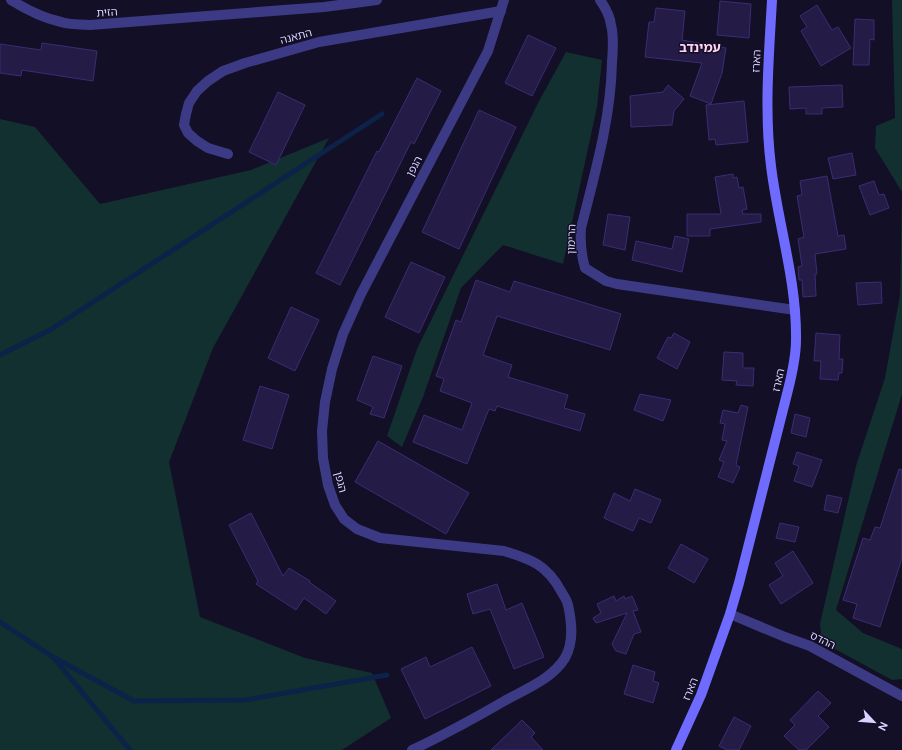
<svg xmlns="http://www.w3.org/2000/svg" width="902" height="750" font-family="'DM Sans','Noto Sans Hebrew',sans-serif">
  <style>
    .green { fill: #12302f }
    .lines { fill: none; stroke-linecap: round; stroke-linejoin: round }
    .stream { stroke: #0c2248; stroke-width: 5 }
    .building { fill: #241b47; stroke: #3b2d73 }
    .street { stroke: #3d3a85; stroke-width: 10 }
    .secondary { stroke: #6f6bff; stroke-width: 10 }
    .labels { text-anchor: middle; stroke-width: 3; stroke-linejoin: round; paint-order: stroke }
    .street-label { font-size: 11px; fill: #d9d4ff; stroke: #130f26 }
    .quarter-label { font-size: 13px; font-weight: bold; fill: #ffd6f0; stroke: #130f26 }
  </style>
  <rect width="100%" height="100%" fill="#130f26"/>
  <g class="green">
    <path d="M 892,0 L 902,0 L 902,394 L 836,610 L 863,633 L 902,649 L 902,679 L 892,680 L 822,642 L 820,624 L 856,466 L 885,378 L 900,295 L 902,192 L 875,148 L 876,126 L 895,118 Z"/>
    <path d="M 566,52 L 602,60 L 597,107 L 563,264 L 503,245 L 461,288 L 423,397 L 402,447 L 387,436 L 417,349 L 538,103 Z"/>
    <path d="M 0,119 L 35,127 L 100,204 L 251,170 L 329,138 L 213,348 L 169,462 L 200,617 L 305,658 L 372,673 L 391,718 L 342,750 L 0,750 Z"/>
  </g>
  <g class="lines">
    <g class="stream">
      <path d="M 0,355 L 50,330 L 382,114"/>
      <path d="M 0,622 L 53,657 L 130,750"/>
      <path d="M 53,657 L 134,701 L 246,700 L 387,675"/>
    </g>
  </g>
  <g class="building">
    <path d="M 720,1 L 751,4 L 749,38 L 717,35 Z"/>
    <path d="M 817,5 L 832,30 L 838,27 L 851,48 L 821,66 L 801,31 L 807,27 L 800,16 Z"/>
    <path d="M 656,8 L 685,11 L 682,40 L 726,48 L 722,73 L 711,104 L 690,96 L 702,63 L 645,57 L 649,22 L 654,22 Z"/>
    <path d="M 855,19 L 874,20 L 874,40 L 870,39 L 869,65 L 853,65 Z"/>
    <path d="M 528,35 L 556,48 L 532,96 L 505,83 Z"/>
    <path d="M 42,43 L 97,51 L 93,81 L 22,70 L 21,76 L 0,73 L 0,44 L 41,50 Z"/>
    <path d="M 417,78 L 441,91 L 414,144 L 411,142 L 340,285 L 316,273 L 377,151 L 379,152 Z"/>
    <path d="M 668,85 L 684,99 L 674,111 L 672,125 L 631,127 L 630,96 L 663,92 Z"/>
    <path d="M 842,85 L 843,107 L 822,108 L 822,114 L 806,114 L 806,108 L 790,109 L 789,87 Z"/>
    <path d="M 278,92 L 305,105 L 276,165 L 249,152 Z"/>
    <path d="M 744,101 L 748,142 L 716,145 L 715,139 L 709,140 L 706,105 Z"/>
    <path d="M 479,110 L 516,127 L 459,249 L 422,232 Z"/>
    <path d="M 852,153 L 856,175 L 833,179 L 828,158 Z"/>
    <path d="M 733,174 L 733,178 L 737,177 L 739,188 L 743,187 L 747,209 L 742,210 L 743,214 L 761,214 L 761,222 L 710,229 L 710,236 L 687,236 L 687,214 L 721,214 L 715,177 Z"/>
    <path d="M 827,176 L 838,236 L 844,235 L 846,249 L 815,254 L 817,274 L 815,274 L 816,296 L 803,297 L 802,280 L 799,280 L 798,267 L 802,266 L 798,239 L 804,237 L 797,196 L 802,195 L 800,181 Z"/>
    <path d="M 874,181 L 879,195 L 884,194 L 889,208 L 870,215 L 859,186 Z"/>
    <path d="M 608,214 L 630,217 L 625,250 L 603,245 Z"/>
    <path d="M 675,236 L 689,239 L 682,272 L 632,260 L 636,241 L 672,249 Z"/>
    <path d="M 411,262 L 445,277 L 419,333 L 385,317 Z"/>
    <path d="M 476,280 L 510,292 L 514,281 L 621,314 L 610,350 L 497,316 L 483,355 L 512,365 L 508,377 L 568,395 L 564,408 L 585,414 L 580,431 L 497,406 L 495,411 L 489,409 L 467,464 L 413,442 L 424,415 L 462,430 L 472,403 L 440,391 L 444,379 L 436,376 L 456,320 L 461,322 Z"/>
    <path d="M 881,282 L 882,303 L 858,305 L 856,283 Z"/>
    <path d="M 291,307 L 319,320 L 295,371 L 268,358 Z"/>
    <path d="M 674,333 L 690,342 L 677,369 L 657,358 L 668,337 L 671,338 Z"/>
    <path d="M 816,333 L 840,335 L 839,359 L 843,359 L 842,373 L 839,373 L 838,380 L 820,379 L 821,361 L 814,361 Z"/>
    <path d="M 724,352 L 743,353 L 743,368 L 754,368 L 753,386 L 736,385 L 737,381 L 722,380 Z"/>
    <path d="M 373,356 L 402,366 L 384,418 L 370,414 L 373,407 L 357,400 Z"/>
    <path d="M 260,386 L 289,395 L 272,449 L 243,440 Z"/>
    <path d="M 640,394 L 671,400 L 663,421 L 634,410 Z"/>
    <path d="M 741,405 L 748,407 L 736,465 L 740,467 L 733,483 L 718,477 L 724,462 L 719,460 L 727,441 L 722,440 L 725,424 L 720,423 L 723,410 L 738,413 Z"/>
    <path d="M 795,414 L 810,418 L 806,437 L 791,433 Z"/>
    <path d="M 378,441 L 469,493 L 446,534 L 355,482 Z"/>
    <path d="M 797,452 L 822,460 L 812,487 L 794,481 L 799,466 L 793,464 Z"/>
    <path d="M 899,469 L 902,470 L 902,558 L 880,627 L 853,618 L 857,604 L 843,600 L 863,538 L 870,540 L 875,527 L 880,528 Z"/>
    <path d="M 635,489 L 661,500 L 651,523 L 639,518 L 633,531 L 604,518 L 614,493 L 630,501 Z"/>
    <path d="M 827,495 L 842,498 L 838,513 L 824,510 Z"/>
    <path d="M 251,513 L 283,576 L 289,568 L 310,581 L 309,582 L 336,601 L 326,614 L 304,598 L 296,610 L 256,584 L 258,581 L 229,525 Z"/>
    <path d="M 780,523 L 799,527 L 795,542 L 776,538 Z"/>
    <path d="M 681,544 L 708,559 L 694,583 L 668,568 Z"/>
    <path d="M 793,551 L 813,583 L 781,604 L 769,585 L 783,576 L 775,563 Z"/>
    <path d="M 497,584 L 506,610 L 522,603 L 544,657 L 514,669 L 490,609 L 473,614 L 467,594 Z"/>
    <path d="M 614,596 L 616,601 L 624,596 L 625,599 L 632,596 L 638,610 L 633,611 L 641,632 L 634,634 L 626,654 L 616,651 L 612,644 L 627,613 L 596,623 L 593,618 L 601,613 L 597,604 Z"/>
    <path d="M 472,647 L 491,686 L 425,719 L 401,669 L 426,657 L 430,667 Z"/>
    <path d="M 633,665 L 655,672 L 653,681 L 659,683 L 653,703 L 624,694 Z"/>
    <path d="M 818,691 L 831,703 L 818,716 L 829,727 L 806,750 L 799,750 L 784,736 L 795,725 L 790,720 Z"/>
    <path d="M 734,717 L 751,726 L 739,750 L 727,750 L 719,746 Z"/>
    <path d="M 522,720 L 535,733 L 531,737 L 543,750 L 491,750 Z"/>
  </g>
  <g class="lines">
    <g class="street">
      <path d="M 11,0 C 27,10 43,18 61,22 C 70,25 80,24 90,25 L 324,7 L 377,0"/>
      <path d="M 600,0 C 605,7 610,16 611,25 C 614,36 613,50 612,62 C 611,118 595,173 581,228 C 580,242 581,254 585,268 L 606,281 L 617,284 L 795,310"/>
      <path d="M 228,154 L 208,148 L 197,141 L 188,133 L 184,125 L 186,114 L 189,103 L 197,91 L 208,81 L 223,71 L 245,63 L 319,42 L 501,11"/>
      <path d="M 730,614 L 785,637 L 810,646 L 902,696"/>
      <path d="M 412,750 C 444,735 475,718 506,700 C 526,689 552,679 565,658 C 574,642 572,623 568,605 C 567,600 564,596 561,591 C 547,565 531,559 504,551 L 380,538 L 357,529 L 344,519 L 335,505 L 328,485 L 323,458 L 322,431 L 325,402 L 332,369 L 343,334 L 361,294 L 488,51 L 504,0"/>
    </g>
    <path class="secondary" d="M 676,750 L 701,695 L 730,614 L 739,583 L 788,390 C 792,374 796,357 796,340 C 797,281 778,224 771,166 C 764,111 769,55 772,0"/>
  </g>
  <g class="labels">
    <g class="street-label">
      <text transform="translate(107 12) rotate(-4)" y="4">הזית</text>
      <text transform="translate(296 36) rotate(-15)" y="4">התאנה</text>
      <text transform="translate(756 61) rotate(-87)" y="4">הארז</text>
      <text transform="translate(414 166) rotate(-62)" y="4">הגפן</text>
      <text transform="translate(571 239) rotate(-88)" y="4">הרימון</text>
      <text transform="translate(778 380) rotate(-78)" y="4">הארז</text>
      <text transform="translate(341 482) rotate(76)" y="4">הגפן</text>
      <text transform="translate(823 640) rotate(26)" y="4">ההדס</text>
      <text transform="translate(690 689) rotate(-68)" y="4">הארז</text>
    </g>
    <g class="quarter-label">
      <text x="700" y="52">עמינדב</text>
    </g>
  </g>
  <g transform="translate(874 722) rotate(116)" stroke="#130f26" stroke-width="3" paint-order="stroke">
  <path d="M0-3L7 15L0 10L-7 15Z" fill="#d9d4ff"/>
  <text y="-6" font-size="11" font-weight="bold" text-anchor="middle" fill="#d9d4ff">N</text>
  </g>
</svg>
